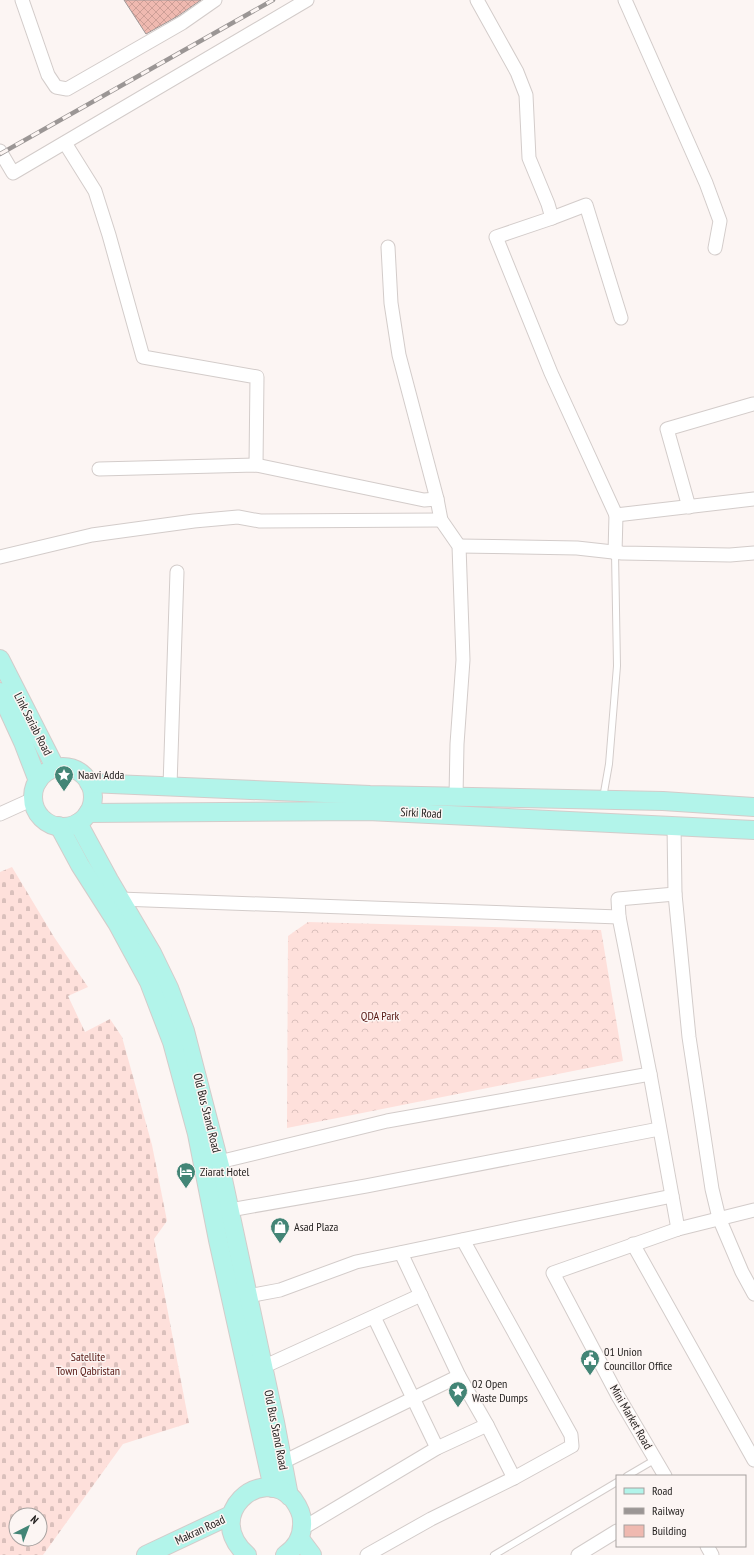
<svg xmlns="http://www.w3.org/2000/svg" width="754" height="1555" font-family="'PT Sans Narrow',sans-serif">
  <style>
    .forest { fill: url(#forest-crowns) }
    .cemetery { fill: url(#cemetery-stones); fill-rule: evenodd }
    .building { fill: url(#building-cross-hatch); stroke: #9d9695 }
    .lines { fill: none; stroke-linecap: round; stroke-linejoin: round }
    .lane-casing { stroke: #d3ccca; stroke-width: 8 }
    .street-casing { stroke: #d3ccca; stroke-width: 15 }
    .secondary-casing { stroke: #d3ccca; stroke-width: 20 }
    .lane { stroke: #fff; stroke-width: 6 }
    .street { stroke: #fff; stroke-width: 13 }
    .secondary { stroke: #b2f4ea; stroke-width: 18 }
    .rail-casing { stroke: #9b9695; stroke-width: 4.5 }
    .rail { stroke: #fcf5f3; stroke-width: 3; stroke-dasharray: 9; stroke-linecap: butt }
    .labels { text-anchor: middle; stroke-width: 3; stroke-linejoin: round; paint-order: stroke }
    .street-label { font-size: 12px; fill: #262322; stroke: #fcf5f3 }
    .poi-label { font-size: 12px; fill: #262322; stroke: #fcf5f3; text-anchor: start }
    .park-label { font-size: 12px; fill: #561712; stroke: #fcf5f3 }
  </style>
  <defs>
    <pattern id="forest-crowns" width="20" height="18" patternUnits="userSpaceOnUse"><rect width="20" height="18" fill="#fee0db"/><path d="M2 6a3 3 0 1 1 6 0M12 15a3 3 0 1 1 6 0" fill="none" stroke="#dac0bc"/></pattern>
    <pattern id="cemetery-stones" width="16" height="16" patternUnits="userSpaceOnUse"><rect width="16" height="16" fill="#fee0db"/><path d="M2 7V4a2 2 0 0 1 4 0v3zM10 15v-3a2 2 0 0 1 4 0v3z" fill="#dac0bc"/></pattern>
    <pattern id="building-cross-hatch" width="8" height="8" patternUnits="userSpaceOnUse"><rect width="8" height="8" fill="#efb9b0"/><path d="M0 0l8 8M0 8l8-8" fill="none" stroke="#cd9f97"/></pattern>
  </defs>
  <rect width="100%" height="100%" fill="#fcf5f3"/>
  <path class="forest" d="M 308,922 L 601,930 L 623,1061 L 287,1128 L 288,936 Z"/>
  <path class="cemetery" d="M 12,867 L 54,937 L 88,987 L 68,996 L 85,1032 L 110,1019 L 122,1037 L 152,1145 L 167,1221 L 154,1239 L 189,1423 L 123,1444 L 43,1555 L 0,1555 L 0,872 ZM 16,1515 L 40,1515 L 40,1539 L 16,1539 Z"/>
  <path class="building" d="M 124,0 L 201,0 L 178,16 L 146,34 Z"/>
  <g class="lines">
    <g class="lane-casing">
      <g id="lane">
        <path d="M 603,798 L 609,764 L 617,666 L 615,553"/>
        <path d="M 627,1476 L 656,1459"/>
        <path d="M 494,1555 L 617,1482"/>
      </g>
    </g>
    <g class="street-casing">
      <g id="street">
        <path d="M 22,0 L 48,75 L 56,87 L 67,89 L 182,23 L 215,0"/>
        <path d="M 477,0 L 517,72 L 526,95 L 529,158 L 548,204 L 552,218 L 496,237 L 551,373 L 616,515 L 754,499"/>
        <path d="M 625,0 L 706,183 L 720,221 L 715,248"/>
        <path d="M 65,143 L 95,191 L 109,235 L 143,357 L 257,377 L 256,465"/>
        <path d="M 0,151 L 13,173 L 307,0"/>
        <path d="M 552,218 L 586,205 L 621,318"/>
        <path d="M 388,247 L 391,303 L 399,355 L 437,499 L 441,520 L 459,546 L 463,660 L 457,744 L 456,797"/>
        <path d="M 99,469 L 256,465 L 424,500 L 437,499"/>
        <path d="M 689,507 L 667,429 L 753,404"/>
        <path d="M 459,546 L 577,548 L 622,553 L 730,555 L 754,553"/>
        <path d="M 615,553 L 616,515"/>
        <path d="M 0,557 L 92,535 L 194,521 L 238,517 L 260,521 L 441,520"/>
        <path d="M 170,786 L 177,572"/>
        <path d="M 0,814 L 33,799"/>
        <path d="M 674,826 L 675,894 L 689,1037 L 712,1189 L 719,1218 L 742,1272 L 754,1294"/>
        <path d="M 120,899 L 619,917"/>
        <path d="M 650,1074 L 678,1229"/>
        <path d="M 219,1162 L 387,1121 L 650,1074 L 619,917 L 618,899 L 675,894"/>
        <path d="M 230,1210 L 366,1186 L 659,1129"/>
        <path d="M 633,1244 L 754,1460"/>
        <path d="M 401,1253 L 459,1376 L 487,1425 L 514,1478"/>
        <path d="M 248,1296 L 280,1290 L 356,1262 L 672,1196"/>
        <path d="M 374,1317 L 437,1448"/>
        <path d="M 263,1367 L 421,1295"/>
        <path d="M 283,1462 L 459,1376"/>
        <path d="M 665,1476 L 618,1396 L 553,1273 L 678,1229 L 754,1210"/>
        <path d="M 303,1528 L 437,1448 L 487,1425"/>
        <path d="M 707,1546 L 712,1555"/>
        <path d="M 367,1555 L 431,1519 L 514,1478 L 572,1446 L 571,1435 L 463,1240"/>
        <path d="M 578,1555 L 617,1531"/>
      </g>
    </g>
    <g class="secondary-casing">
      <g id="secondary">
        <path d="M 0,659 L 55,767"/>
        <path d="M 0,692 L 23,742 L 38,781"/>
        <circle cx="63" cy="797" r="30"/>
        <path d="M 89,783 L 370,795 L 663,801 L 754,807"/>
        <path d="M 88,813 L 368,811 L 754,830"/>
        <path d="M 78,823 L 109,880 L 152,953 L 169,988 L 185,1031 L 221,1170 L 275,1422 L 289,1496"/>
        <path d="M 59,826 L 80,865 L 117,923 L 149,982 L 172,1042 L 197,1134 L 218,1240 L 273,1488"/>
        <path d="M 300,1539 L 312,1555"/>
        <path d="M 146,1555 L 231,1515"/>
        <path d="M 247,1555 C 202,1515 261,1464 293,1499 C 298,1506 302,1513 302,1521 C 303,1536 297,1547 285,1555"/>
      </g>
    </g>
    <use href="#lane" class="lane"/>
    <use href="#street" class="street"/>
    <use href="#secondary" class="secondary"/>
    <g class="rail-casing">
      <path id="rail" d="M 0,154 L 273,0"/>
    </g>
    <use href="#rail" class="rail"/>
  </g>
  <defs>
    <g id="sight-pin" transform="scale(1)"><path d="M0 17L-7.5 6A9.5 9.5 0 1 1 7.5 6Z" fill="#438576" stroke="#fcf5f3"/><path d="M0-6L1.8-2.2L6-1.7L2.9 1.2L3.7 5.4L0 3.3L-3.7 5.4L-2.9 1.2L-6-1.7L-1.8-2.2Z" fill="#fff"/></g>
    <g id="hotel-pin" transform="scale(1)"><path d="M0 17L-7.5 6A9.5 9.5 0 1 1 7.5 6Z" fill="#438576" stroke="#fcf5f3"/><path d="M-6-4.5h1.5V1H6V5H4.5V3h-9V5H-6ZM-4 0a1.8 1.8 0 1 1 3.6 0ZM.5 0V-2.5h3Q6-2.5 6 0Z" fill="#fff"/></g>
    <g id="shop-pin" transform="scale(1)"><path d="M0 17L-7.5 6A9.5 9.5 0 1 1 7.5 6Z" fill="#438576" stroke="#fcf5f3"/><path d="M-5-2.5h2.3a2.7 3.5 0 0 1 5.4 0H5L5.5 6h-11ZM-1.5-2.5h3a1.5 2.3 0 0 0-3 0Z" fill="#fff"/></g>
    <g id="civic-pin" transform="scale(1)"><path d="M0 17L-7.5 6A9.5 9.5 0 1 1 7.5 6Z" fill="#438576" stroke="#fcf5f3"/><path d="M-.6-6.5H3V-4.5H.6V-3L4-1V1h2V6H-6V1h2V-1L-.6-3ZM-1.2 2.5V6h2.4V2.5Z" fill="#fff"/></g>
  </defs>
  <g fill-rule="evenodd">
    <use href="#sight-pin" x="64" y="775"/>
    <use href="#hotel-pin" x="186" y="1172"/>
    <use href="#shop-pin" x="280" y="1227"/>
    <use href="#civic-pin" x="590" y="1359"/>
    <use href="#sight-pin" x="458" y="1391"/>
  </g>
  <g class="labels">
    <g class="street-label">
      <text transform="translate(33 724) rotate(63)" y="4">Link Sariab Road</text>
      <text transform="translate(421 813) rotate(3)" y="4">Sirki Road</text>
      <text transform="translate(207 1113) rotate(76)" y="4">Old Bus Stand Road</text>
      <text transform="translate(631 1417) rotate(60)" y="4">Mini Market Road</text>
      <text transform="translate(276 1430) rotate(79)" y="4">Old Bus Stand Road</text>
      <text transform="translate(200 1530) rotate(-25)" y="4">Makran Road</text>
    </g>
    <g class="poi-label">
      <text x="78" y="779">Naavi Adda</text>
      <text x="200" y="1176">Ziarat Hotel</text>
      <text x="294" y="1231">Asad Plaza</text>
      <text x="604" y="1356">01 Union<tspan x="604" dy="14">Councillor Office</tspan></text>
      <text x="472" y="1388">02 Open<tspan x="472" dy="14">Waste Dumps</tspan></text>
    </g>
    <g class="park-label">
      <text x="380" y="1020">QDA Park</text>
      <text x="88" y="1361">Satellite<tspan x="88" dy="14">Town Qabristan</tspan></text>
    </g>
  </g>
  <rect x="616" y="1475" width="130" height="72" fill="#fcf5f3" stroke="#a6a19f"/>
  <rect x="624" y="1488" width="20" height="6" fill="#b2f4ea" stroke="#a6a19f"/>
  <text x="652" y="1495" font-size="12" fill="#262322">Road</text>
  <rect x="624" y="1508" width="20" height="6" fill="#9b9695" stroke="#a6a19f"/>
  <text x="652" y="1515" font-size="12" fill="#262322">Railway</text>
  <rect x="624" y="1525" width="20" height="12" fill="#efb9b0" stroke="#a6a19f"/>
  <text x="652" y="1535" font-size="12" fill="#262322">Building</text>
  <g transform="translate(28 1527) rotate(42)"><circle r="19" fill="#fcf5f3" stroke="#a6a19f"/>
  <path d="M0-3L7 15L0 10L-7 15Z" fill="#438576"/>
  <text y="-6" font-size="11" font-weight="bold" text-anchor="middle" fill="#262322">N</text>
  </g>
</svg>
